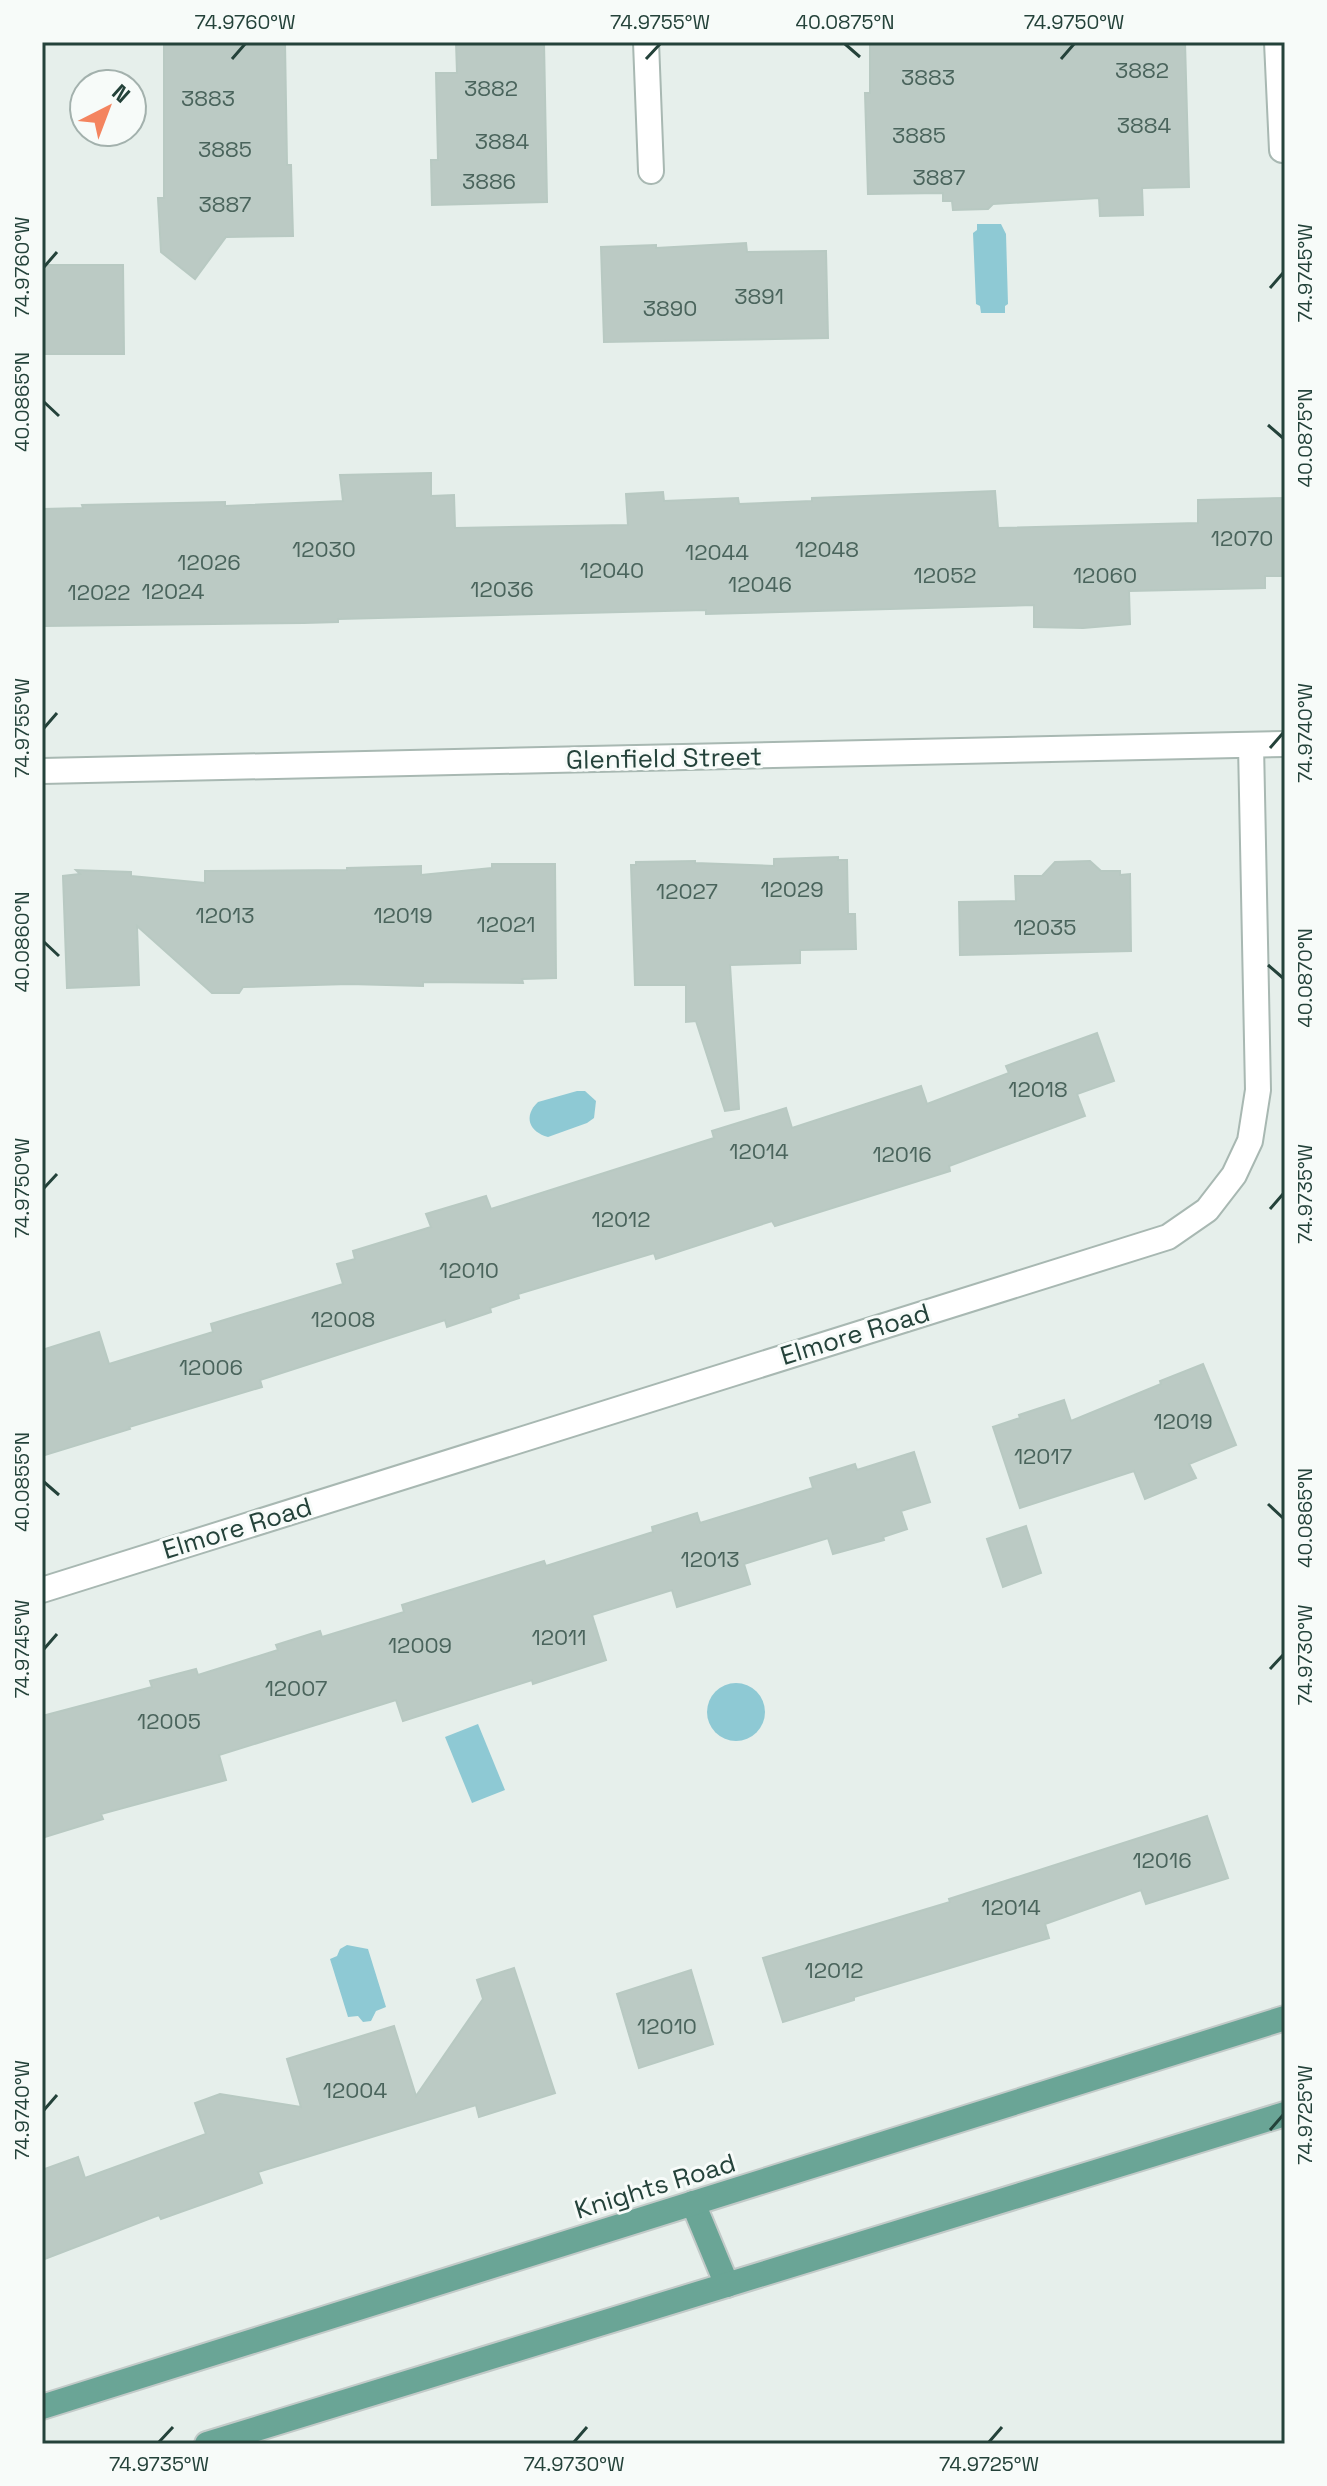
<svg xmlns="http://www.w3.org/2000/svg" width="1327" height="2486" font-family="'Space Grotesk',sans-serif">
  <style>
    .water { fill: #8ec9d4 }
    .building { fill: #bbcac4; stroke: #b8c9c2; stroke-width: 2 }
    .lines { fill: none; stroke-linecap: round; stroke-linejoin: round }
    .street-casing { stroke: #a8b8b2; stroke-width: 28 }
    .primary-casing { stroke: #c2cac8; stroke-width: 28 }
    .street { stroke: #fff; stroke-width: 24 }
    .primary { stroke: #6aa596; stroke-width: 24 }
    .ticks { fill: none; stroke: #24423a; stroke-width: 3 }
    .labels { text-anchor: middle; stroke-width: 6; stroke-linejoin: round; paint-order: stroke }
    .number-label { font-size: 22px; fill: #4a645c }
    .street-label { font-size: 26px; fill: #24423a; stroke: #f7fbf9 }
    .neatline { fill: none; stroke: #24423a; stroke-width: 3 }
    .ticks-label { font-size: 20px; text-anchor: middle; fill: #24423a }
  </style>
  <rect width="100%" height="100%" fill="#e6efeb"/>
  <g class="water">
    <path d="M 977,224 L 1001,224 L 1006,234 L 1008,304 L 1005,306 L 1005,313 L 981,313 L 980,306 L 976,304 L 973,233 L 977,230 Z"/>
    <path d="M 577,1091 L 585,1091 L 596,1101 L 594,1118 L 587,1123 L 548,1137 C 529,1132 523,1116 538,1102 Z"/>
    <circle cx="736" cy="1712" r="29"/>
    <path d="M 478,1724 L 505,1790 L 472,1803 L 445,1737 Z"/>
    <path d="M 347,1945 L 368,1949 L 386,2007 L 376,2011 L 371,2021 L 363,2022 L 358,2016 L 348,2017 L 330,1959 L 337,1956 L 340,1949 Z"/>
  </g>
  <g class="building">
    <path d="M 164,42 L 285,42 L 287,165 L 291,165 L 293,236 L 226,237 L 195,279 L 161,252 L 158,198 L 164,198 Z"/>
    <path d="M 456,42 L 544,42 L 547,202 L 432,205 L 431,160 L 438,160 L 436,73 L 457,73 Z"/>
    <path d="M 870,42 L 1185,42 L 1189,187 L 1142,188 L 1143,215 L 1100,216 L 1099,198 L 993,204 L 988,209 L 953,210 L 952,201 L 943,201 L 943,193 L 868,194 L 865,93 L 870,93 Z"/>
    <path d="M 746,243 L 747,252 L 826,251 L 828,338 L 604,342 L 601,247 L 656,245 L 656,248 Z"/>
    <path d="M 42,265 L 123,265 L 124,354 L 42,354 Z"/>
    <path d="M 431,473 L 431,496 L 454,495 L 455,528 L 628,525 L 626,494 L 663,492 L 664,501 L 738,498 L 739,504 L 812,501 L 812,498 L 995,491 L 998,528 L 1198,523 L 1198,500 L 1285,498 L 1285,576 L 1265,576 L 1265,588 L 1129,591 L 1130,624 L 1083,628 L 1034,627 L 1034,605 L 706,614 L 706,610 L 338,619 L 338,622 L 304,623 L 44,626 L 44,509 L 83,508 L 82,505 L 225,502 L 225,506 L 343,501 L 340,475 Z"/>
    <path d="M 838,857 L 838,860 L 847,860 L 848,914 L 855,914 L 856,949 L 800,950 L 800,963 L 730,965 L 739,1109 L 725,1111 L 696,1021 L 686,1022 L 686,985 L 635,985 L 631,865 L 636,865 L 636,862 L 695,861 L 695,863 L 774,866 L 774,859 Z"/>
    <path d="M 1090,861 L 1101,871 L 1120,871 L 1120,875 L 1130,874 L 1131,951 L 960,955 L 959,902 L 1016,901 L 1015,876 L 1042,876 L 1055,862 Z"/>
    <path d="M 492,864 L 555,864 L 556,978 L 522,979 L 523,983 L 423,982 L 423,986 L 349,984 L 243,987 L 239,993 L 212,993 L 137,926 L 139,985 L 67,988 L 63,876 L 80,874 L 76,870 L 131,872 L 131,876 L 205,883 L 205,871 L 347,870 L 347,868 L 421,866 L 421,875 L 492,868 Z"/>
    <path d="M 1097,1033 L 1114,1081 L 1077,1094 L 1085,1116 L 949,1166 L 950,1171 L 775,1226 L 772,1221 L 656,1259 L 654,1253 L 518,1294 L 519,1298 L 490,1308 L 491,1312 L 447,1327 L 445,1320 L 260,1380 L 262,1387 L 129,1427 L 130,1429 L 42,1456 L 42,1350 L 99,1332 L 109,1364 L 213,1332 L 211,1324 L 343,1284 L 337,1264 L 355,1259 L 353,1251 L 431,1227 L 426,1214 L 486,1196 L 491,1209 L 714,1138 L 712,1131 L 786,1108 L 792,1128 L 921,1086 L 927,1104 L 1009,1073 L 1006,1066 Z"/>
    <path d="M 1203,1364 L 1236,1445 L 1189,1464 L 1196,1478 L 1145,1499 L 1134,1471 L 1020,1508 L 993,1427 L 1020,1418 L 1019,1415 L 1064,1400 L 1071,1421 L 1161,1384 L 1160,1381 Z"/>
    <path d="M 914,1452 L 930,1502 L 901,1511 L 907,1529 L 883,1537 L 884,1540 L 833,1554 L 828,1538 L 744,1564 L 750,1584 L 677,1607 L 672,1590 L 592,1615 L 606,1660 L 533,1684 L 532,1680 L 403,1721 L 396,1700 L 219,1755 L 226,1780 L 101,1814 L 103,1819 L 42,1838 L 42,1716 L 152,1687 L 150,1681 L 196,1669 L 198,1675 L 278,1650 L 276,1645 L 320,1631 L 322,1637 L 404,1612 L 402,1605 L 544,1561 L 546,1566 L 653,1532 L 652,1527 L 697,1513 L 700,1523 L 813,1488 L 810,1478 L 855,1464 L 857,1470 Z"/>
    <path d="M 1026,1526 L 1041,1573 L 1003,1587 L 987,1539 Z"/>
    <path d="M 1207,1816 L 1228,1878 L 1146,1904 L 1141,1890 L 1045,1924 L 1049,1938 L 854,1997 L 854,2000 L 783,2022 L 763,1958 L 950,1902 L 949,1899 Z"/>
    <path d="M 514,1968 L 555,2093 L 479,2117 L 476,2105 L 258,2172 L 262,2183 L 161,2219 L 159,2215 L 42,2260 L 42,2170 L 78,2157 L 85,2178 L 206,2134 L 195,2103 L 220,2094 L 301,2107 L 287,2059 L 394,2026 L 416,2096 L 483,1999 L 477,1980 Z"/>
    <path d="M 691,1970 L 713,2044 L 639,2068 L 617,1994 Z"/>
  </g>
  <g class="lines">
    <g class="street-casing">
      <g id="street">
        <path d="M 646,42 L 651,171"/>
        <path d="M 1277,42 L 1282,150"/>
        <path d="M 42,771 L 1285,744"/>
        <path d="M 42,1590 L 1168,1237 L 1207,1210 L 1234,1175 L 1250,1141 L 1258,1090 L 1251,745"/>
      </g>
    </g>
    <g class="primary-casing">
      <g id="primary">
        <path d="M 693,2203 L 727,2285"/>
        <path d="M 42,2407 L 1285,2018"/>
        <path d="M 207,2444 L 1285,2114"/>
      </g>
    </g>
    <use href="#street" class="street"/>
    <use href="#primary" class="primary"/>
  </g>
  <path class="ticks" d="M 845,44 L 860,57M 232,59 L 245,44M 646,59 L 660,44M 1061,59 L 1074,44M 44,267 L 57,252M 1270,288 L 1283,273M 44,402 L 59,416M 1268,425 L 1283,438M 44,728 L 57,713M 1270,748 L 1283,733M 44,942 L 59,956M 1268,965 L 1283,978M 44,1188 L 57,1174M 1270,1209 L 1283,1194M 44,1482 L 59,1495M 1268,1504 L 1283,1518M 44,1649 L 57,1634M 1270,1669 L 1283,1655M 44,2110 L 57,2095M 1270,2130 L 1283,2115M 159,2442 L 173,2427M 574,2442 L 587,2427M 989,2442 L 1002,2427"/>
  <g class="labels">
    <g class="number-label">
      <text x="1142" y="78">3882</text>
      <text x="928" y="85">3883</text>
      <text x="491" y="96">3882</text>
      <text x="208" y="106">3883</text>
      <text x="1144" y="133">3884</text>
      <text x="919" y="143">3885</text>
      <text x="502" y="149">3884</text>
      <text x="225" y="157">3885</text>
      <text x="939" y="185">3887</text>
      <text x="489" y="189">3886</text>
      <text x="225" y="212">3887</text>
      <text x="759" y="304">3891</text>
      <text x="670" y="316">3890</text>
      <text x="1242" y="546">12070</text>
      <text x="324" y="557">12030</text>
      <text x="827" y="557">12048</text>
      <text x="717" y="560">12044</text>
      <text x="209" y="570">12026</text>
      <text x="612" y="578">12040</text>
      <text x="945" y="583">12052</text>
      <text x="1105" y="583">12060</text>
      <text x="760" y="592">12046</text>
      <text x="502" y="597">12036</text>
      <text x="173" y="599">12024</text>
      <text x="99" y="600">12022</text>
      <text x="792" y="897">12029</text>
      <text x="687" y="899">12027</text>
      <text x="225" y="923">12013</text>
      <text x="403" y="923">12019</text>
      <text x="506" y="932">12021</text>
      <text x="1045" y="935">12035</text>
      <text x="1038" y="1097">12018</text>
      <text x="759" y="1159">12014</text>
      <text x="902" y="1162">12016</text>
      <text x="621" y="1227">12012</text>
      <text x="469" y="1278">12010</text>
      <text x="343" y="1327">12008</text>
      <text x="211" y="1375">12006</text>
      <text x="1183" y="1429">12019</text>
      <text x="1043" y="1464">12017</text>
      <text x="710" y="1567">12013</text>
      <text x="559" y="1645">12011</text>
      <text x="420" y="1653">12009</text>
      <text x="296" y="1696">12007</text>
      <text x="169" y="1729">12005</text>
      <text x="1162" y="1868">12016</text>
      <text x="1011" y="1915">12014</text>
      <text x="834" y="1978">12012</text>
      <text x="667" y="2034">12010</text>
      <text x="355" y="2098">12004</text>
    </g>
    <g class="street-label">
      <text transform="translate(664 758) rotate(-1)" y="9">Glenfield Street</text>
      <text transform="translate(855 1334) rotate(-17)" y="9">Elmore Road</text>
      <text transform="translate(237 1528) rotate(-17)" y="9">Elmore Road</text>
      <text transform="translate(655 2186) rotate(-17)" y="9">Knights Road</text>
    </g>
  </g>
  <rect width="1327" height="2486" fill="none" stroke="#f7fbf9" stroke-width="88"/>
  <g transform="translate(108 108) rotate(42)"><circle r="38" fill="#f7fbf9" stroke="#a3b1ad" stroke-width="2"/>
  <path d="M0-6L14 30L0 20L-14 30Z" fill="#f4845f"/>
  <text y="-12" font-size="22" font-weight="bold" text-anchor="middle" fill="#24423a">N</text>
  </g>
  <rect x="44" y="44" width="1239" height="2398" class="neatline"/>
  <g class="ticks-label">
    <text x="245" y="29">74.9760°W</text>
    <text x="660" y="29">74.9755°W</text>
    <text x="845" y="29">40.0875°N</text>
    <text x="1074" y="29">74.9750°W</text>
    <text transform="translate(22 267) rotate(-90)" y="7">74.9760°W</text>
    <text transform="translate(1305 273) rotate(-90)" y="7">74.9745°W</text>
    <text transform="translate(22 402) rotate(-90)" y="7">40.0865°N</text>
    <text transform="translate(1305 438) rotate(-90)" y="7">40.0875°N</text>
    <text transform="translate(22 728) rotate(-90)" y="7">74.9755°W</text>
    <text transform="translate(1305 733) rotate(-90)" y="7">74.9740°W</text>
    <text transform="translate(22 942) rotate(-90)" y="7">40.0860°N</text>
    <text transform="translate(1305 978) rotate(-90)" y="7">40.0870°N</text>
    <text transform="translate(22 1188) rotate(-90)" y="7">74.9750°W</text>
    <text transform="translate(1305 1194) rotate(-90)" y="7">74.9735°W</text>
    <text transform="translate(22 1482) rotate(-90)" y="7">40.0855°N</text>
    <text transform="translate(1305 1518) rotate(-90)" y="7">40.0865°N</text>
    <text transform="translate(22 1649) rotate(-90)" y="7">74.9745°W</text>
    <text transform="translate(1305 1655) rotate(-90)" y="7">74.9730°W</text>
    <text transform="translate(22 2110) rotate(-90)" y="7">74.9740°W</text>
    <text transform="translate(1305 2115) rotate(-90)" y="7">74.9725°W</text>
    <text x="159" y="2471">74.9735°W</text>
    <text x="574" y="2471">74.9730°W</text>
    <text x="989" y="2471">74.9725°W</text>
  </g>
</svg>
